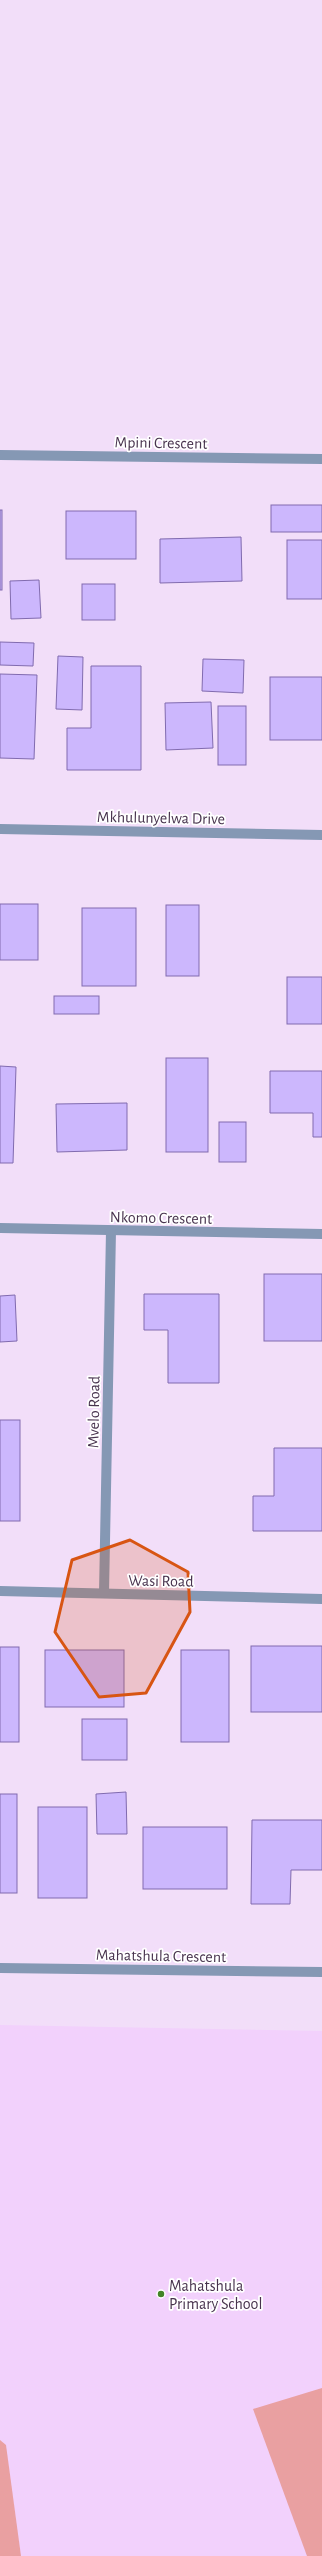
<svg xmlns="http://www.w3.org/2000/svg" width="322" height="2556" font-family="'Alegreya Sans',sans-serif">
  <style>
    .built { fill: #f2d1fc }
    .green { fill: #e9a0a1 }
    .building { fill: #ccb7fd; stroke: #816baf }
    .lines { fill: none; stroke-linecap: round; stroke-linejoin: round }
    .minor { stroke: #8598b4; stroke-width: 10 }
    .marked { fill: #d85513; fill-opacity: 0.2; stroke: #d85513; stroke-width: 3; stroke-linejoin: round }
    .poi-dot { fill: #428426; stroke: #fff; stroke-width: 1.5 }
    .labels { text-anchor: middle; stroke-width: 3.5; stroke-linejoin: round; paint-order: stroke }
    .street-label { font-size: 16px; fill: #48334e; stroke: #fff }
    .poi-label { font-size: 16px; fill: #48334e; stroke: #fff; text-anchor: start }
  </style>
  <rect width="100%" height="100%" fill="#f2def9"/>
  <path class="built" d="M 0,2025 L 322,2031 L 322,2556 L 0,2556 Z"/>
  <g class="green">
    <path d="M 322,2388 L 322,2556 L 307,2556 L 253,2409 Z"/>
    <path d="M 0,2440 L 6,2445 L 21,2556 L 0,2556 Z"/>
  </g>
  <g class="building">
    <rect x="271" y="505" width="51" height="27"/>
    <rect x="0" y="510" width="2" height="80"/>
    <rect x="66" y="511" width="70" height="48"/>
    <path d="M 241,537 L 242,581 L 160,583 L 160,539 Z"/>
    <rect x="287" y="540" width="35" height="59"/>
    <path d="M 39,580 L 41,618 L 11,619 L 10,581 Z"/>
    <rect x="82" y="584" width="33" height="36"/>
    <path d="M 0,642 L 34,643 L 33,666 L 0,665 Z"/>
    <path d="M 58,656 L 83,657 L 82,710 L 56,709 Z"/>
    <path d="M 203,659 L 244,660 L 243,693 L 202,691 Z"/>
    <path d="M 91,666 L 141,666 L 141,770 L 67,770 L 67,728 L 91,728 Z"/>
    <path d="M 0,674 L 37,675 L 34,759 L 0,758 Z"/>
    <rect x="270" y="677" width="52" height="63"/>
    <path d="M 211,702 L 213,748 L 166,750 L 165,703 Z"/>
    <rect x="218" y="706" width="28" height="59"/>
    <rect x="0" y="904" width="38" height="56"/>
    <rect x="166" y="905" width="33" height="71"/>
    <rect x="82" y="908" width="54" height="78"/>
    <rect x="287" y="977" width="35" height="47"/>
    <rect x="54" y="996" width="45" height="18"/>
    <rect x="166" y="1058" width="42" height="94"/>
    <path d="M 0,1066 L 16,1067 L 13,1163 L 0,1163 Z"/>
    <path d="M 270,1071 L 322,1071 L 322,1137 L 313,1137 L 313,1113 L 270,1113 Z"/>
    <path d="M 127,1103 L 127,1150 L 57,1152 L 56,1104 Z"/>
    <rect x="219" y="1122" width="27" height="40"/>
    <rect x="264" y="1274" width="58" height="67"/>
    <path d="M 144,1294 L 219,1294 L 219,1383 L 168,1383 L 168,1330 L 144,1330 Z"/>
    <path d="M 15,1295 L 17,1341 L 0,1342 L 0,1296 Z"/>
    <rect x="0" y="1420" width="20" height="101"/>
    <path d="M 274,1448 L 322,1448 L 322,1531 L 253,1531 L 253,1496 L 274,1496 Z"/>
    <rect x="251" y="1646" width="71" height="66"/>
    <rect x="0" y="1647" width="19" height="95"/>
    <rect x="45" y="1650" width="79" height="57"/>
    <rect x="181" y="1650" width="48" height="92"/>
    <rect x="82" y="1719" width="45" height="41"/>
    <path d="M 126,1792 L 127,1834 L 97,1834 L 96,1794 Z"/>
    <rect x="0" y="1794" width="17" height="99"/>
    <rect x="38" y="1807" width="49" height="91"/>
    <path d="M 252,1820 L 322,1820 L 322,1870 L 291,1870 L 290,1904 L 251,1904 Z"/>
    <rect x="143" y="1827" width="84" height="62"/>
  </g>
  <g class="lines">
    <g class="minor">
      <path d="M 0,455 L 322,459"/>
      <path d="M 0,829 L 322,835"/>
      <path d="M 0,1228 L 322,1234"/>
      <path d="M 0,1591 L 322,1599"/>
      <path d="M 104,1593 L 111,1231"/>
      <path d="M 0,1968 L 322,1972"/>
    </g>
  </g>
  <path class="marked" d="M 130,1540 L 188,1572 L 190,1612 L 146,1693 L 99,1697 L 55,1632 L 72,1560 Z"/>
  <circle class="poi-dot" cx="161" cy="2294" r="4"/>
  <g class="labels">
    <g class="street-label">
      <text transform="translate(161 442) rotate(1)" y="6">Mpini Crescent</text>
      <text transform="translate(161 817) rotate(1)" y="6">Mkhulunyelwa Drive</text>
      <text transform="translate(161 1217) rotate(1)" y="6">Nkomo Crescent</text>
      <text transform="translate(93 1412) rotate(-89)" y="6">Mvelo Road</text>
      <text transform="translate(161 1580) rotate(1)" y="6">Wasi Road</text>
      <text transform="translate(161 1955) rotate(1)" y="6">Mahatshula Crescent</text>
    </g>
    <g class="poi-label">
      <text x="169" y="2291">Mahatshula<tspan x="169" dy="18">Primary School</tspan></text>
    </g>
  </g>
</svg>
